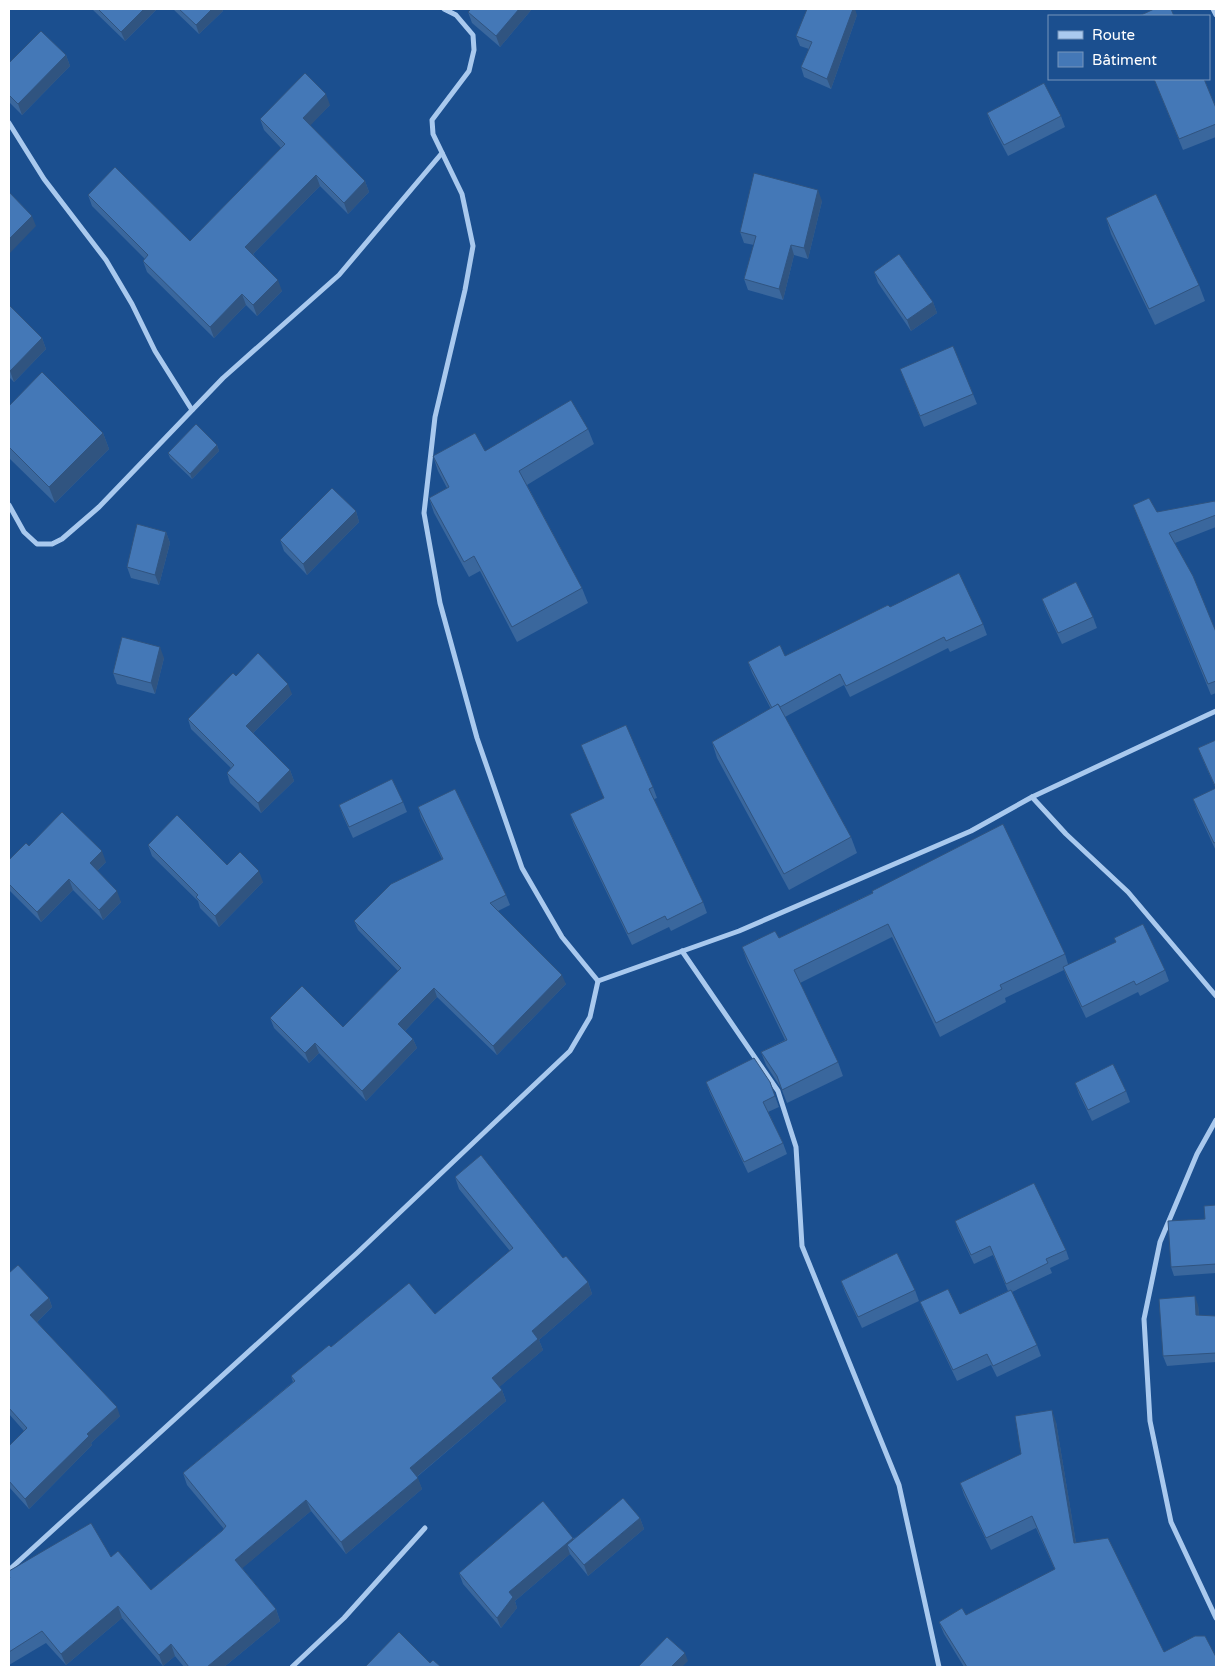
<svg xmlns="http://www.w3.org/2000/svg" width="1225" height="1676" font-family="'Varela Round',sans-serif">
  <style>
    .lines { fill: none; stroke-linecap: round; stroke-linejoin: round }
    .minor { stroke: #a9c9ee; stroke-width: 5 }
    .wall { fill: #3a679d }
    .shaded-wall { fill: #305480 }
    .building { fill: #4478b7; stroke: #305480 }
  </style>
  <rect width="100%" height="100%" fill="#1b4f8f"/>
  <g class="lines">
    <g class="minor">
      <path d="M 444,9 L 456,15 L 473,35 L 474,50 L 469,71 L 432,120 L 433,134 L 462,194 L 473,246 L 465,290 L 435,417 L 424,513 L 440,603 L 477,738 L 522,868 L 562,937 L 598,981"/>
      <path d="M 1213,9 L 1216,15"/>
      <path d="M 9,123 L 44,179 L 106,260 L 132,304 L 155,351 L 192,410"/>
      <path d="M 9,505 L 24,532 L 37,544 L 52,544 L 62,539 L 99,507 L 223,378 L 339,275 L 442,153"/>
      <path d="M 1032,797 L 1066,834 L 1128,892 L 1216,996"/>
      <path d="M 682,951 L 778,1091 L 796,1147 L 802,1246 L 899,1485 L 939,1667"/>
      <path d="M 598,981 L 739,931 L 971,831 L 1032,797 L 1216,711"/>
      <path d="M 1216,1120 L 1197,1154 L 1160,1242 L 1144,1319 L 1150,1421 L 1171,1522 L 1216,1618"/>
      <path d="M 9,1570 L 357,1253 L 570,1051 L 590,1017 L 598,981"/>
      <path d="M 292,1667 L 344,1618 L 425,1528"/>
    </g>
  </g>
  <g class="wall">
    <path d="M 92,9 L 157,9 L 125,41 Z"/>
    <path d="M 173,9 L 222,9 L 223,11 L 199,34 Z"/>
    <path d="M 471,9 L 532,9 L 500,47 L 472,23 L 468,12 Z"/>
    <path d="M 857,15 L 831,89 L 804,77 L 801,67 L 809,49 L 800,46 L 796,36 Z"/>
    <path d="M 66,55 L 70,66 L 22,115 L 9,102 L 9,63 Z"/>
    <path d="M 1154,79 L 1204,79 L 1216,108 L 1216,137 L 1183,150 Z"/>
    <path d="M 330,105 L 310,125 L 365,181 L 369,192 L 348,214 L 320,186 L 253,254 L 282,291 L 257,316 L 246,305 L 214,338 L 147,272 L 143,261 L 145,259 L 92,206 L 88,195 L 190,241 L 281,148 L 264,130 L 260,119 Z"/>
    <path d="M 987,113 L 1061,116 L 1065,127 L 1008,156 L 991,124 Z"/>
    <path d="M 822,201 L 808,259 L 794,255 L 783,300 L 748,290 L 744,279 L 754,245 L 744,243 L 740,232 Z"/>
    <path d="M 1106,218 L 1199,285 L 1205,301 L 1155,325 L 1111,234 Z"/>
    <path d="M 874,272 L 933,302 L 937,313 L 911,331 L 878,283 Z"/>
    <path d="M 9,305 L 42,338 L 46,349 L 14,382 L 9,377 Z"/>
    <path d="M 900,369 L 973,394 L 977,404 L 924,427 Z"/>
    <path d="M 9,406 L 103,433 L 109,449 L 55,503 L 9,458 Z"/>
    <path d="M 588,429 L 594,444 L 527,485 L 582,588 L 588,603 L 517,642 L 480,571 L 469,577 L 434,513 L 429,498 L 447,488 L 438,471 L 433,456 L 485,451 Z"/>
    <path d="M 217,445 L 219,451 L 192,479 L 170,458 L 168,453 Z"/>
    <path d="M 1216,504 L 1216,527 L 1175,543 L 1216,632 L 1216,693 L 1211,695 L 1133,505 L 1157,512 Z"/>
    <path d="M 356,511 L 359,522 L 307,575 L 284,551 L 280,540 Z"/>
    <path d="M 166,532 L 170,543 L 159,585 L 131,578 L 127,567 Z"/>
    <path d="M 1042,599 L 1093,617 L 1097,628 L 1062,644 L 1046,610 Z"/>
    <path d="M 890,607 L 983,624 L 987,635 L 950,652 L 948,648 L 850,697 L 844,685 L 785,717 L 851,837 L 857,853 L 789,890 L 717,758 L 712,742 L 771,709 L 752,673 L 748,662 L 785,656 Z"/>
    <path d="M 164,658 L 155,694 L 117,684 L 113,673 Z"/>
    <path d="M 236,676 L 292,694 L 253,733 L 290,770 L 294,781 L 261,813 L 230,783 L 227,773 L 231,768 L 191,729 L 188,719 Z"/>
    <path d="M 1216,740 L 1216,851 L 1197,810 L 1193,799 L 1216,789 L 1202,758 L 1198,748 Z"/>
    <path d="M 581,745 L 653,787 L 657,798 L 654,799 L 703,902 L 707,913 L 671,931 L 669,927 L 632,945 L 574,825 L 570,814 L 604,798 Z"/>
    <path d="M 403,802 L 407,812 L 353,838 L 343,816 L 339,805 Z"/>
    <path d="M 418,807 L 506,895 L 510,905 L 498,911 L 566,984 L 497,1055 L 437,997 L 405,1031 L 413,1039 L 417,1048 L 366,1101 L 319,1053 L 309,1063 L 274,1028 L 270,1018 L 343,1027 L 398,971 L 358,930 L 354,921 L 442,859 L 421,817 Z"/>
    <path d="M 148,845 L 227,865 L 263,882 L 219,927 L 200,908 L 198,901 L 152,856 Z"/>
    <path d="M 29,846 L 106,862 L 97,871 L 121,902 L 103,920 L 73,890 L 41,922 L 9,890 L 9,860 Z"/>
    <path d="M 872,893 L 1065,954 L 1068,964 L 1165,970 L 1169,981 L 1140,996 L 1138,992 L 1086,1018 L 1067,978 L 1064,970 L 1005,998 L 1006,1002 L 940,1037 L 892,937 L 800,983 L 838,1062 L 843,1076 L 787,1103 L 781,1088 L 766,1065 L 761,1052 L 785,1040 L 747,961 L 742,947 L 779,938 Z"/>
    <path d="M 706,1082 L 770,1082 L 779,1107 L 768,1112 L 783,1143 L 787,1154 L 748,1173 L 710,1093 Z"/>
    <path d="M 1075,1083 L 1126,1091 L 1130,1102 L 1092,1121 L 1079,1094 Z"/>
    <path d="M 455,1177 L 563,1258 L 588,1282 L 592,1294 L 539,1340 L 543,1350 L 499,1387 L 502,1390 L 506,1401 L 417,1477 L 422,1489 L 346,1554 L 311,1511 L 242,1568 L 276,1609 L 280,1621 L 224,1667 L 184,1667 L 175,1656 L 163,1666 L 122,1618 L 66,1665 L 46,1643 L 9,1665 L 9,1571 L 111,1557 L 151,1590 L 224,1529 L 187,1485 L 183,1473 L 293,1382 L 291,1376 L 331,1347 L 435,1314 L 510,1251 L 459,1189 Z"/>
    <path d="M 1216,1205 L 1216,1273 L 1174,1276 L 1171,1267 L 1205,1219 Z"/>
    <path d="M 955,1221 L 1066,1250 L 1069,1259 L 1050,1268 L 1052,1273 L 1012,1292 L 1037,1345 L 1041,1356 L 997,1377 L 991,1365 L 957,1381 L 924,1312 L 920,1302 L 960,1314 L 1008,1291 L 993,1255 L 974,1264 L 958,1230 Z"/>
    <path d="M 9,1273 L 49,1298 L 52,1307 L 37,1322 L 120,1416 L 91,1443 L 92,1445 L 29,1509 L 9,1487 L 9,1446 L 24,1431 L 9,1414 Z"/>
    <path d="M 841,1281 L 915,1290 L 919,1301 L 862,1328 L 845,1292 Z"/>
    <path d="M 1198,1305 L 1199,1316 L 1216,1316 L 1216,1362 L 1167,1366 L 1163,1356 Z"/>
    <path d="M 1056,1422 L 1076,1543 L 1164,1652 L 1216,1667 L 964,1667 L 944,1634 L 939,1622 L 966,1615 L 1055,1570 L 1036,1528 L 991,1550 L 964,1495 L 960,1483 L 1021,1454 Z"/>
    <path d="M 640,1518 L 644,1529 L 588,1576 L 570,1554 L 515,1601 L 517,1608 L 501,1628 L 463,1584 L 459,1573 Z"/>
  </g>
  <g class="shaded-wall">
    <path d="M 144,9 L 157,9 L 125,41 L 121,32 Z"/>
    <path d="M 212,9 L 222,9 L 223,11 L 199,34 L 196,25 Z"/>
    <path d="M 519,9 L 532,9 L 500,47 L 496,36 Z"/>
    <path d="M 853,9 L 855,9 L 857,15 L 831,89 L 827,79 Z"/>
    <path d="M 66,55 L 70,66 L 22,115 L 18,104 Z"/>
    <path d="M 326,94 L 330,105 L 307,129 L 303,118 Z"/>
    <path d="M 316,175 L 320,186 L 249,258 L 245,247 Z"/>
    <path d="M 365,181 L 369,192 L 348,214 L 344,203 Z"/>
    <path d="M 818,190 L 822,201 L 808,259 L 804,248 Z"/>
    <path d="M 32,216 L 36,226 L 9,254 L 9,239 Z"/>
    <path d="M 791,245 L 794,255 L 783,300 L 779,289 Z"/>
    <path d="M 278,280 L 282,291 L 257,316 L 253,305 Z"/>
    <path d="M 242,294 L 246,305 L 214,338 L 210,327 Z"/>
    <path d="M 933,302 L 937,313 L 911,331 L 907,320 Z"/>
    <path d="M 42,338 L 46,349 L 14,382 L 10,371 Z"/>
    <path d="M 103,433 L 109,449 L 55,503 L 49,487 Z"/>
    <path d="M 217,445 L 219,451 L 192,479 L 190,474 Z"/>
    <path d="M 356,511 L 359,522 L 307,575 L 303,564 Z"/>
    <path d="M 166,532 L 170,543 L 159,585 L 155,575 Z"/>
    <path d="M 160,647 L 164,658 L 155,694 L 151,683 Z"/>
    <path d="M 288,684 L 292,694 L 250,736 L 246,726 Z"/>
    <path d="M 290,770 L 294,781 L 261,813 L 258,803 Z"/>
    <path d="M 102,851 L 106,862 L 94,874 L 90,863 Z"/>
    <path d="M 259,871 L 263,882 L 219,927 L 215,916 Z"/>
    <path d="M 69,879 L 73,890 L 41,922 L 37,912 Z"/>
    <path d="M 117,891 L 121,902 L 103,920 L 99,910 Z"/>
    <path d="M 562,975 L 566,984 L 497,1055 L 493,1046 Z"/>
    <path d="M 434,988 L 437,997 L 402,1034 L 398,1024 Z"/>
    <path d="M 413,1039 L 417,1048 L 366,1101 L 362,1091 Z"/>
    <path d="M 315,1043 L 319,1053 L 309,1063 L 305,1053 Z"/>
    <path d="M 588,1282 L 592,1294 L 539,1340 L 543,1350 L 496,1390 L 492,1378 L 532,1331 Z"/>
    <path d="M 1195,1296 L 1198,1305 L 1200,1325 L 1196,1315 Z"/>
    <path d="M 49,1298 L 52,1307 L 34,1325 L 30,1315 Z"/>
    <path d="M 502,1390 L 506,1401 L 414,1479 L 410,1468 Z"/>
    <path d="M 117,1407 L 120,1416 L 91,1443 L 92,1445 L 29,1509 L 25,1499 L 87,1434 Z"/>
    <path d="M 1052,1410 L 1056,1422 L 1078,1555 L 1074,1543 Z"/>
    <path d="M 418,1478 L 422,1489 L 346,1554 L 341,1542 Z"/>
    <path d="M 306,1500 L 311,1511 L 239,1571 L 235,1560 Z"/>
    <path d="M 640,1518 L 644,1529 L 588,1576 L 584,1565 Z"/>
    <path d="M 573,1538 L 577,1549 L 567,1545 L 570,1554 L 515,1601 L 517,1608 L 501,1628 L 497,1618 L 509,1592 Z"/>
    <path d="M 118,1606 L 122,1618 L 66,1665 L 61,1654 Z"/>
    <path d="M 276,1609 L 280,1621 L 224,1667 L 207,1667 Z"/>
    <path d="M 171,1644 L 175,1656 L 163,1666 L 159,1655 Z"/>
    <path d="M 685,1653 L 688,1661 L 682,1667 L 671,1667 Z"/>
  </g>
  <g class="building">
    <path d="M 98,9 L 144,9 L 121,32 Z"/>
    <path d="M 179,9 L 212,9 L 196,25 Z"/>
    <path d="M 471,9 L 519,9 L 496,36 L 468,12 Z"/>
    <path d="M 807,9 L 853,9 L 827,79 L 801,67 L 812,42 L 796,36 Z"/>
    <path d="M 1154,9 L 1171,9 L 1174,16 L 1139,16 Z"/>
    <path d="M 41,31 L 66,55 L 18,104 L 9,95 L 9,63 Z"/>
    <path d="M 305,73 L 326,94 L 303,118 L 365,181 L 344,203 L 316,175 L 245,247 L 278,280 L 253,305 L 242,294 L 210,327 L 143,261 L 148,255 L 88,195 L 115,167 L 190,241 L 285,144 L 260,119 Z"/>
    <path d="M 1154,79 L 1204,79 L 1216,108 L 1216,124 L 1179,139 Z"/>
    <path d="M 1044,83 L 1061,116 L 1004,145 L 987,113 Z"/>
    <path d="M 754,173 L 818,190 L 804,248 L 791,245 L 779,289 L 744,279 L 756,236 L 740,232 Z"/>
    <path d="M 9,192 L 32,216 L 9,239 Z"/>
    <path d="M 1156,194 L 1199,285 L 1149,309 L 1106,218 Z"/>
    <path d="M 899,254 L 933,302 L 907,320 L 874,272 Z"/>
    <path d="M 9,305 L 42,338 L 10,371 L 9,370 Z"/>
    <path d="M 953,346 L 973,394 L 920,416 L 900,369 Z"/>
    <path d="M 42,372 L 103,433 L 49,487 L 9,447 L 9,406 Z"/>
    <path d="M 571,400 L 588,429 L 519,471 L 582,588 L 512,627 L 474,556 L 464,562 L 429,498 L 449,487 L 433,456 L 475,433 L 485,451 Z"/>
    <path d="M 196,424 L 217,445 L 190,474 L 168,453 Z"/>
    <path d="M 332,488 L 356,511 L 303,564 L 280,540 Z"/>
    <path d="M 1149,498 L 1157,512 L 1215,501 L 1216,505 L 1216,515 L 1169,533 L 1193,576 L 1216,632 L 1216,681 L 1208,684 L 1133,505 Z"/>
    <path d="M 137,524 L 166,532 L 155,575 L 127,567 Z"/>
    <path d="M 959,573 L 983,624 L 946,641 L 944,637 L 846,686 L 840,674 L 780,707 L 778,704 L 772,708 L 748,662 L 780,645 L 785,656 L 888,605 L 890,607 Z"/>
    <path d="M 1076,582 L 1093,617 L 1058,633 L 1042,599 Z"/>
    <path d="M 122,637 L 160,647 L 151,683 L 113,673 Z"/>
    <path d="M 258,653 L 288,684 L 246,726 L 290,770 L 258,803 L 227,773 L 234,765 L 188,719 L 233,673 L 236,676 Z"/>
    <path d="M 778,704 L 851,837 L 784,874 L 712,742 Z"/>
    <path d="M 626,725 L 653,787 L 649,789 L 703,902 L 667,920 L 665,916 L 628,934 L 570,814 L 604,798 L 581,745 Z"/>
    <path d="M 1216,740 L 1216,788 L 1198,748 Z"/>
    <path d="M 392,779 L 403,802 L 349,827 L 339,805 Z"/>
    <path d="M 1216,788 L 1216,842 L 1214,843 L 1193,799 Z"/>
    <path d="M 455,789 L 506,895 L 490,903 L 562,975 L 493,1046 L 434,988 L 398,1024 L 413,1039 L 362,1091 L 315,1043 L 305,1053 L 270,1018 L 302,986 L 343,1027 L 401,968 L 354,921 L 391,884 L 443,859 L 418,807 Z"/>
    <path d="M 62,812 L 102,851 L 90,863 L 117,891 L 99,910 L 69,879 L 37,912 L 9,884 L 9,860 L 26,843 L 29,846 Z"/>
    <path d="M 177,815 L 227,865 L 240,852 L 259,871 L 215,916 L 196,897 L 198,895 L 148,845 Z"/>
    <path d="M 1003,824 L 1065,954 L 1000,985 L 1002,989 L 936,1023 L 888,924 L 794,970 L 838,1062 L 782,1090 L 777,1076 L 761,1052 L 787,1040 L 742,947 L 775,931 L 779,938 L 873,893 L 872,891 Z"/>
    <path d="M 1143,924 L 1165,970 L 1136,985 L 1134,981 L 1082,1007 L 1063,967 L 1116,942 L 1114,938 Z"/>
    <path d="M 754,1058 L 770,1082 L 775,1096 L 763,1102 L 783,1143 L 744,1162 L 706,1082 Z"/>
    <path d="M 1113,1064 L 1126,1091 L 1088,1110 L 1075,1083 Z"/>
    <path d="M 481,1155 L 563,1258 L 566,1256 L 588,1282 L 532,1331 L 538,1339 L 492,1378 L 502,1390 L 410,1468 L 418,1478 L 341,1542 L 306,1500 L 235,1560 L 276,1609 L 207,1667 L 189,1667 L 171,1644 L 159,1655 L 118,1606 L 61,1654 L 42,1631 L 9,1652 L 9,1579 L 10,1578 L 9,1576 L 9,1571 L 91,1523 L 111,1557 L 118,1551 L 151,1590 L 222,1531 L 226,1526 L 183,1473 L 295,1381 L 291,1376 L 329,1345 L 331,1347 L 409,1283 L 435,1314 L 513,1248 L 455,1177 Z"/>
    <path d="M 1034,1183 L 1066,1250 L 1046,1259 L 1048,1263 L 1006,1284 L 990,1246 L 971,1255 L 955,1221 Z"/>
    <path d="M 1216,1205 L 1216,1264 L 1171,1267 L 1168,1221 L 1205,1219 L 1204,1206 Z"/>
    <path d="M 897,1253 L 915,1290 L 858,1317 L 841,1281 Z"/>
    <path d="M 18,1265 L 49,1298 L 30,1315 L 117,1407 L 87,1434 L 89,1436 L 25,1499 L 9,1481 L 9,1446 L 27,1428 L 9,1408 L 9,1273 Z"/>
    <path d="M 948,1289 L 960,1314 L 1011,1290 L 1037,1345 L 993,1366 L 987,1354 L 953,1370 L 920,1302 Z"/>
    <path d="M 1195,1296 L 1196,1315 L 1216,1316 L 1216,1353 L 1163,1356 L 1159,1299 Z"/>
    <path d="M 1052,1410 L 1074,1543 L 1108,1538 L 1164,1652 L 1195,1636 L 1205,1636 L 1216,1657 L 1216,1667 L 967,1667 L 939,1622 L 962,1608 L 966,1615 L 1055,1569 L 1032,1516 L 986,1538 L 960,1483 L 1021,1454 L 1015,1416 Z"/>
    <path d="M 623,1498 L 640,1518 L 584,1565 L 567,1545 Z"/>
    <path d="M 543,1501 L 573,1538 L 509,1592 L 513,1597 L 497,1618 L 459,1573 Z"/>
    <path d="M 399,1632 L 430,1663 L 433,1660 L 441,1667 L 365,1667 Z"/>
    <path d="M 667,1637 L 685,1653 L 671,1667 L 638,1667 Z"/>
  </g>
  <rect width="1225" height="1676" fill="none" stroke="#ffffff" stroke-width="20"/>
  <rect x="1048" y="15" width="162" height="65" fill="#1b4f8f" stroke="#7695bc"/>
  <rect x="1058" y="31" width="25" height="8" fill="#a9c9ee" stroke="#7695bc"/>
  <text x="1092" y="40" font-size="15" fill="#ffffff">Route</text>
  <rect x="1058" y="52" width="25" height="15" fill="#4478b7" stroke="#7695bc"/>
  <text x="1092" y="65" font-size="15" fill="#ffffff">Bâtiment</text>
</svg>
